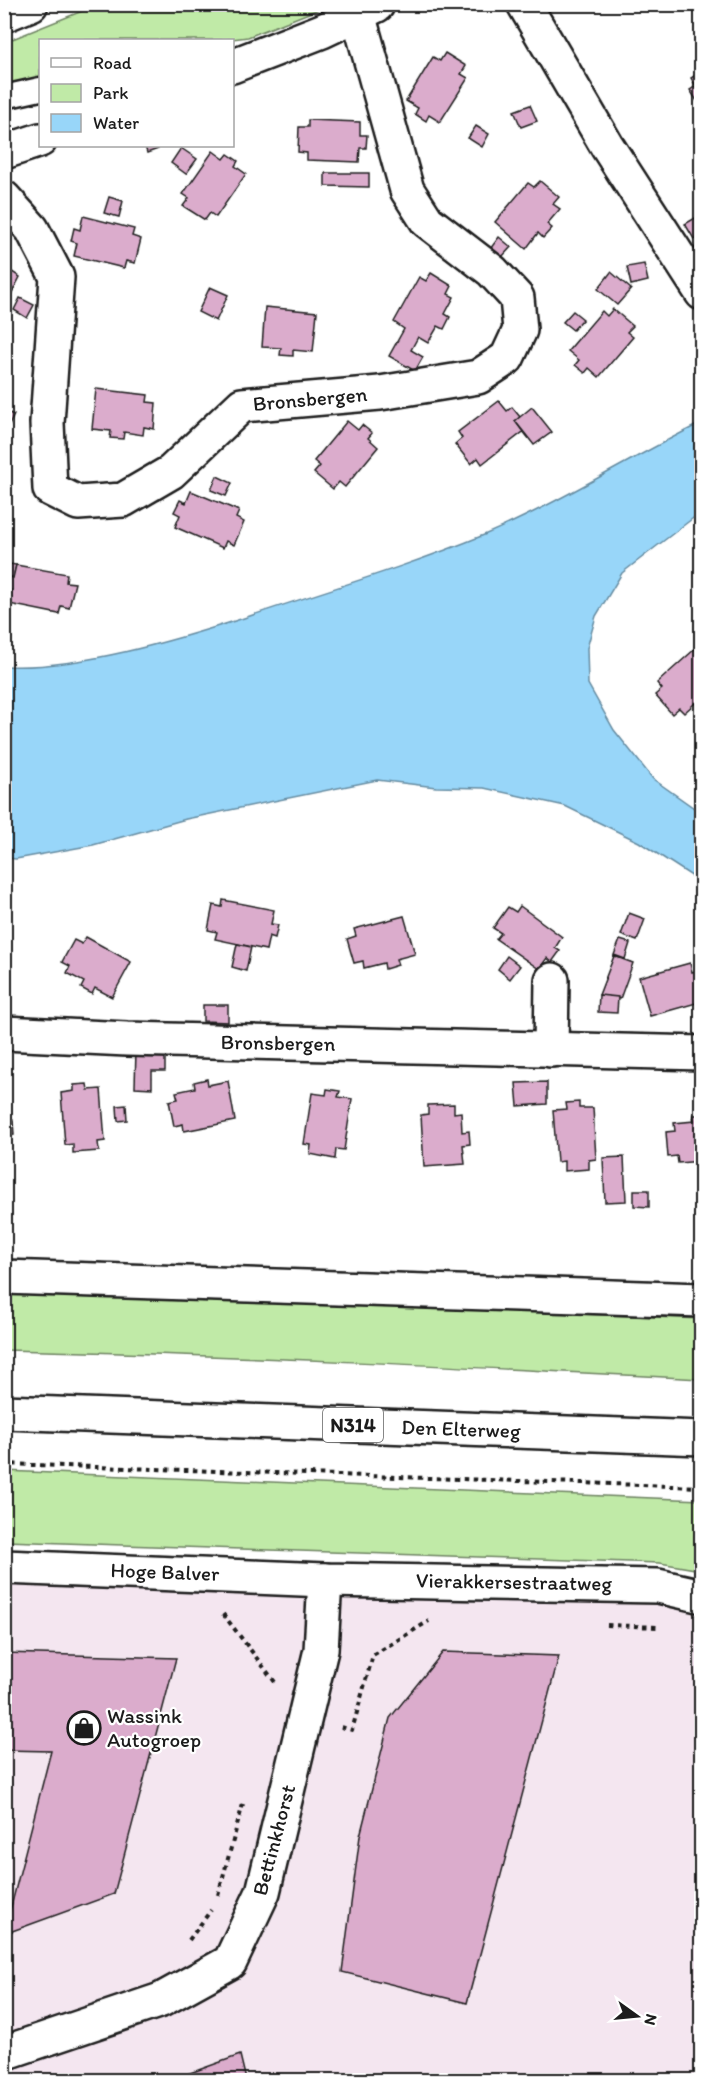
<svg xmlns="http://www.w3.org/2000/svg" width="706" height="2085" font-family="Itim,sans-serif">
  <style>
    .built { fill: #f4e6f0 }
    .green { fill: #c0eaa7; stroke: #6e8362; stroke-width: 1.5 }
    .water { fill: #98d6f9; stroke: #668ca1; stroke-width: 1.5 }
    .building { fill: #dbaccc; stroke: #1c1c1c; stroke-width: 1.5 }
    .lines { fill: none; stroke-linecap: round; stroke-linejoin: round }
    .lane-casing { stroke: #1c1c1c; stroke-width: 27 }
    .street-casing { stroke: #1c1c1c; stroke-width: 38 }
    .secondary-casing { stroke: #1c1c1c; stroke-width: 38 }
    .primary-casing { stroke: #1c1c1c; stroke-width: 38 }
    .path { stroke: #1c1c1c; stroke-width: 4; stroke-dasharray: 4.5 4.5; stroke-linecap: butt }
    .lane { stroke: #fff; stroke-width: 22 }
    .street { stroke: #fff; stroke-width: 33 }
    .secondary { stroke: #fff; stroke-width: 33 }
    .primary { stroke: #fff; stroke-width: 33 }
    .labels { text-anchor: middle; stroke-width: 4.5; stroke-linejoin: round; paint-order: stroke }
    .shield { fill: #fff; stroke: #606060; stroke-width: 1.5 }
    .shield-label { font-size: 20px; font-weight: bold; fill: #1c1c1c }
    .street-label { font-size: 21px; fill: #1c1c1c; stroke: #fff }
    .poi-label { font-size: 21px; fill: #1c1c1c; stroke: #fff; text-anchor: start }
  </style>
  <rect width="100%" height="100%" fill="#fff"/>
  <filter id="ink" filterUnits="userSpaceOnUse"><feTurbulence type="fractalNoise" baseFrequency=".0167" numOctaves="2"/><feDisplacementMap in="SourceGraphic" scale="12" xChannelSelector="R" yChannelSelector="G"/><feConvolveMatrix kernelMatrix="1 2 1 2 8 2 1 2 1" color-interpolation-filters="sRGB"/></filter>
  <g filter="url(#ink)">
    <path class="built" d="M 5,1580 L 701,1590 L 701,2080 L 5,2080 Z"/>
    <g class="green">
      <path d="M 97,5 L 329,5 L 248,37 L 224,40 L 40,40 L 40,79 L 5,87 L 5,42 Z"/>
      <path d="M 5,1290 L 702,1319 L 701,1379 C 469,1367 237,1355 5,1350 Z"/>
      <path d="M 4,1471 L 701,1500 L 701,1570 L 660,1563 L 5,1541 Z"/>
    </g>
    <path class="water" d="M 701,423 L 701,512 L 622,573 L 596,616 L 587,648 L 588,684 L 614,730 L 653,779 L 701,813 L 701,882 L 639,842 L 565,806 L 484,788 L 436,787 L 377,780 L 186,819 L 93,845 L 16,859 L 5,858 L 5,666 C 75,670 176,640 244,618 C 324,591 406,567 484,535 C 559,503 628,459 701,423 Z"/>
    <g class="building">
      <path d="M 445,53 L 466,66 L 461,74 L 468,78 L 440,122 L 429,115 L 426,121 L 415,114 L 418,108 L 406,101 L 433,57 L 440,61 Z"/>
      <path d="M 702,71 L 702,109 L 690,90 L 696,86 L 691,78 Z"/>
      <path d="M 530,105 L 537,121 L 521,127 L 514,111 Z"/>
      <path d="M 308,120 L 360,122 L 360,135 L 367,135 L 366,148 L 360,148 L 359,162 L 307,160 L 307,153 L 298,152 L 299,127 L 308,127 Z"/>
      <path d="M 476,126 L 489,134 L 482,147 L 468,138 Z"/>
      <path d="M 145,146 L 157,146 L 158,149 L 147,153 Z"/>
      <path d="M 181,148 L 197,159 L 186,174 L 171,163 Z"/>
      <path d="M 213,151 L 224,159 L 228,154 L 238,161 L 235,166 L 246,174 L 216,217 L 210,213 L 205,220 L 183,206 L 189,198 L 183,194 Z"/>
      <path d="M 325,173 L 369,173 L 369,187 L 325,186 Z"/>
      <path d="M 540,181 L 559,197 L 553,204 L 560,209 L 547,224 L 552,228 L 543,238 L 538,233 L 526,249 L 495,222 L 528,183 L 534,187 Z"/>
      <path d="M 109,197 L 123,201 L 119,217 L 104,213 Z"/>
      <path d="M 702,214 L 702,235 L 694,239 L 685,224 Z"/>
      <path d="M 83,216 L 134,229 L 132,236 L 141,239 L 135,263 L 126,261 L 124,268 L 74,256 L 77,243 L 71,241 L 74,228 L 80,230 Z"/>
      <path d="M 499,237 L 511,247 L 501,258 L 490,249 Z"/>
      <path d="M 4,261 L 11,265 L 9,270 L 20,277 L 4,308 Z"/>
      <path d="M 644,264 L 648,281 L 631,285 L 627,267 Z"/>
      <path d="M 611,272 L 631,289 L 617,305 L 598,289 Z"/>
      <path d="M 431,273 L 452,286 L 448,294 L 454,297 L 445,314 L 450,317 L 444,329 L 438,326 L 428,343 L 418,337 L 411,350 L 423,357 L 415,371 L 389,356 L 404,329 L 394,322 L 419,277 L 426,281 Z"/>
      <path d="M 210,287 L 228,295 L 216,321 L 198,312 Z"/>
      <path d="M 20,298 L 34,305 L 27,318 L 14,310 Z"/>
      <path d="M 265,307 L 317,312 L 313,352 L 293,350 L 293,356 L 280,355 L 281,348 L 262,347 Z"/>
      <path d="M 613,309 L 633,326 L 627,332 L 633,337 L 599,377 L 589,368 L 585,373 L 575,365 L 579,360 L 568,351 L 602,311 L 607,316 Z"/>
      <path d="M 573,311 L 583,319 L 573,330 L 563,322 Z"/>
      <path d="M 96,389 L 148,395 L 147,402 L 156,403 L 154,429 L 144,427 L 143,435 L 124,432 L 123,439 L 110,438 L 111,431 L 92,429 Z"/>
      <path d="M 499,401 L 507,411 L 512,407 L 520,417 L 515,421 L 523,432 L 482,464 L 478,458 L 471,464 L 455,444 L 462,438 L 458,432 Z"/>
      <path d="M 532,407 L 552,432 L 534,445 L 515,421 Z"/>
      <path d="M 4,411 L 14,415 L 4,436 Z"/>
      <path d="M 347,421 L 358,430 L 362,425 L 372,433 L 368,438 L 378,447 L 345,487 L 339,482 L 333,489 L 314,473 L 320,466 L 314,461 Z"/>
      <path d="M 217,476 L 232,483 L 226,496 L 211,490 Z"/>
      <path d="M 191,491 L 239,511 L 236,518 L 244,522 L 234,545 L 226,541 L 223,548 L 175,527 L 180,515 L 174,512 L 180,500 L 186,503 Z"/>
      <path d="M 4,563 L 16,565 L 13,578 L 4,575 Z"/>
      <path d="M 16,565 L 67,574 L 66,582 L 75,583 L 69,608 L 61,606 L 59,614 L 9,604 L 11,590 L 4,588 L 7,576 L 13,578 Z"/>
      <path d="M 696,648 L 702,655 L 702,697 L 684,713 L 679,708 L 672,714 L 655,695 L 662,689 L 657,683 Z"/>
      <path d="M 223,900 L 274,910 L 271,924 L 278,925 L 275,938 L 269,936 L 266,950 L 215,939 L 217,932 L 208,930 L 213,905 L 222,907 Z"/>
      <path d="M 520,906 L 562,937 L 555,948 L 560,951 L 552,962 L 547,958 L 539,969 L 496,939 L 501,933 L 493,928 L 508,907 L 516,912 Z"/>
      <path d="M 629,913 L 645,919 L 637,941 L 621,935 Z"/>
      <path d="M 404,916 L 415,954 L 396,959 L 398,965 L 385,969 L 384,963 L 364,968 L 363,961 L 354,963 L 347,939 L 356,936 L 354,929 Z"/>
      <path d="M 86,937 L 131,962 L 112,997 L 95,988 L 92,994 L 81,988 L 84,982 L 67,973 L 70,966 L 62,962 L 74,940 L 82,944 Z"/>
      <path d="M 620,940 L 630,943 L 625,959 L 614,955 Z"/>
      <path d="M 237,944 L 251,947 L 246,971 L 232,967 Z"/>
      <path d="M 507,956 L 520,966 L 510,979 L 498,969 Z"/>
      <path d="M 614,956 L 633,963 L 620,999 L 599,995 Z"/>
      <path d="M 690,963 L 692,972 L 700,970 L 702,974 L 700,1002 L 650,1016 L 639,977 Z"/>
      <path d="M 599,995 L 618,997 L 617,1013 L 598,1012 Z"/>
      <path d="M 203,1005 L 228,1005 L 228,1022 L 203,1021 Z"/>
      <path d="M 136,1051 L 165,1051 L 165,1071 L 152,1071 L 152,1088 L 135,1087 Z"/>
      <path d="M 207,1079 L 208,1085 L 228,1081 L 235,1121 L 184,1131 L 183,1124 L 174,1126 L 169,1101 L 178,1099 L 176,1092 L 195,1088 L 194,1082 Z"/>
      <path d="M 547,1082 L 547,1104 L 518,1106 L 516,1083 Z"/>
      <path d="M 87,1084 L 88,1090 L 101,1089 L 105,1141 L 98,1142 L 99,1151 L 73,1153 L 73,1144 L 65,1145 L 61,1093 L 74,1091 L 74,1085 Z"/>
      <path d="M 327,1089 L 340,1091 L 338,1097 L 352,1099 L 344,1150 L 336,1149 L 335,1159 L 310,1154 L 311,1145 L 304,1144 L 312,1093 L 326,1095 Z"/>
      <path d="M 579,1102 L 579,1108 L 593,1108 L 596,1159 L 589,1160 L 589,1169 L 564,1171 L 564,1161 L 557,1162 L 553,1110 L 567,1109 L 566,1103 Z"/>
      <path d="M 454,1104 L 454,1113 L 461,1112 L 462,1132 L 469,1131 L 470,1144 L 463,1145 L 465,1164 L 424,1167 L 421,1115 L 428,1114 L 428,1105 Z"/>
      <path d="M 126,1105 L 127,1120 L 118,1121 L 117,1106 Z"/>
      <path d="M 693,1115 L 702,1115 L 702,1161 L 678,1163 L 677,1156 L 668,1157 L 666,1132 L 675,1131 L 674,1123 L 694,1121 Z"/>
      <path d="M 13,1120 L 14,1135 L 4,1136 L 4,1121 Z"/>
      <path d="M 624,1157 L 626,1201 L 605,1202 L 603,1158 Z"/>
      <path d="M 634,1190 L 649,1190 L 649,1207 L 634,1206 Z"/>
      <path d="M 443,1652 L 559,1656 L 467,2003 L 342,1972 L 360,1836 L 390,1718 Z"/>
      <path d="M 4,1653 L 176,1658 L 114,1894 L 4,1934 L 51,1751 L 4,1750 Z"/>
      <path d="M 240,2055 L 246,2080 L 180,2080 L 179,2077 Z"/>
    </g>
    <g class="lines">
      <g class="lane-casing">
        <path id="lane" d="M 4,97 L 40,89"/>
      </g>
      <g class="street-casing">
        <g id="street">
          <path d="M 524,4 L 607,146 L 702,293"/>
          <path d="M 232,66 L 322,31 L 377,5"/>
          <path d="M 4,152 L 40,140"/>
          <path d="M 4,198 L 32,229 L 57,277 L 47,423 L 50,489 L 78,503 L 123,500 L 171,472 L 242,405 L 380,393 L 478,377 L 507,358 L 520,330 L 517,298 L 492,271 L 427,221 L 407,190 L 358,14"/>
          <path d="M 4,1033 L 127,1039 L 702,1053"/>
          <path d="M 551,1050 L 552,980"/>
          <path d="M 4,1277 L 702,1300"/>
          <path d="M 4,1567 L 325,1580 L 658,1586 L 702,1596"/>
          <path d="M 4,2053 L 161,2000 L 230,1962 L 263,1892 L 321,1650 L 325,1580"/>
        </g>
      </g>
      <g class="secondary-casing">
        <path id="secondary" d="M 4,15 L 31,4"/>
      </g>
      <g class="primary-casing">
        <path id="primary" d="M 4,1412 L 702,1438"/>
      </g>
      <g class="path">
        <path d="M 4,1464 L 702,1487"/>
        <path d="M 223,1614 L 275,1682"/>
        <path d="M 607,1625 L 659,1627"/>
        <path d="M 341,1727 L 352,1730 L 373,1655 L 429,1621"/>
        <path d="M 218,1895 L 243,1804"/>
        <path d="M 189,1940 L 211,1910"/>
      </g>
      <use href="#lane" class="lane"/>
      <use href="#street" class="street"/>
      <use href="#secondary" class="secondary"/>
      <use href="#primary" class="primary"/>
    </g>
  </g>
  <defs>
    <g id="shop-ring" transform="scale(1.725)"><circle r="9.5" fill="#fff" stroke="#1c1c1c" stroke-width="1.5"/><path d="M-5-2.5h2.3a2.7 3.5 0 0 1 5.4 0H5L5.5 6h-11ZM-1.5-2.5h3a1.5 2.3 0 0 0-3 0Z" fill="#1c1c1c"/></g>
  </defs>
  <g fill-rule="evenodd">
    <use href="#shop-ring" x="84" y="1728"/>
  </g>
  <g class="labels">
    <rect class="shield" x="323" y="1408" width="60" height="34" rx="4.5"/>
    <g class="shield-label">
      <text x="353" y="1432">N314</text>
    </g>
    <g class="street-label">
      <text transform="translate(310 399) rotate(-5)" y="7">Bronsbergen</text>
      <text transform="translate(278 1043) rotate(1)" y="7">Bronsbergen</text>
      <text transform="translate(461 1429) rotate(2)" y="7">Den Elterweg</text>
      <text transform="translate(165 1572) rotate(2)" y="7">Hoge Balver</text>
      <text transform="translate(514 1582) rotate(1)" y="7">Vierakkersestraatweg</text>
      <text transform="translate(274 1840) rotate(-75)" y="7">Bettinkhorst</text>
    </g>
    <g class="poi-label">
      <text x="107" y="1723">Wassink<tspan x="107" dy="24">Autogroep</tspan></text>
    </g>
  </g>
  <rect width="706" height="2085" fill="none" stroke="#fff" stroke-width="24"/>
  <rect x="12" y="12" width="682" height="2061" fill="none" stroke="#1c1c1c" stroke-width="2" filter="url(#ink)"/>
  <rect x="39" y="39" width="195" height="108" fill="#ffffff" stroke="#a4a4a4" stroke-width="1.5"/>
  <rect x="51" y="58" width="30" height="9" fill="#ffffff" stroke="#a4a4a4" stroke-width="1.5"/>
  <text x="93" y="69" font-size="18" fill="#1c1c1c">Road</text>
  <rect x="51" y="84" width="30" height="18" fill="#c0eaa7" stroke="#a4a4a4" stroke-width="1.5"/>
  <text x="93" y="99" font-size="18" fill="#1c1c1c">Park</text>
  <rect x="51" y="114" width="30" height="18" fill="#98d6f9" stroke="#a4a4a4" stroke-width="1.5"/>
  <text x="93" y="129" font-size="18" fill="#1c1c1c">Water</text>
  <g transform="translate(637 2016) rotate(105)" stroke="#ffffff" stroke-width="4.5" paint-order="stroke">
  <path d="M0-4.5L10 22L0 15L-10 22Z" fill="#1c1c1c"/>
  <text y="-9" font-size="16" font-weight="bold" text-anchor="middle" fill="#1c1c1c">N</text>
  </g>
</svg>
